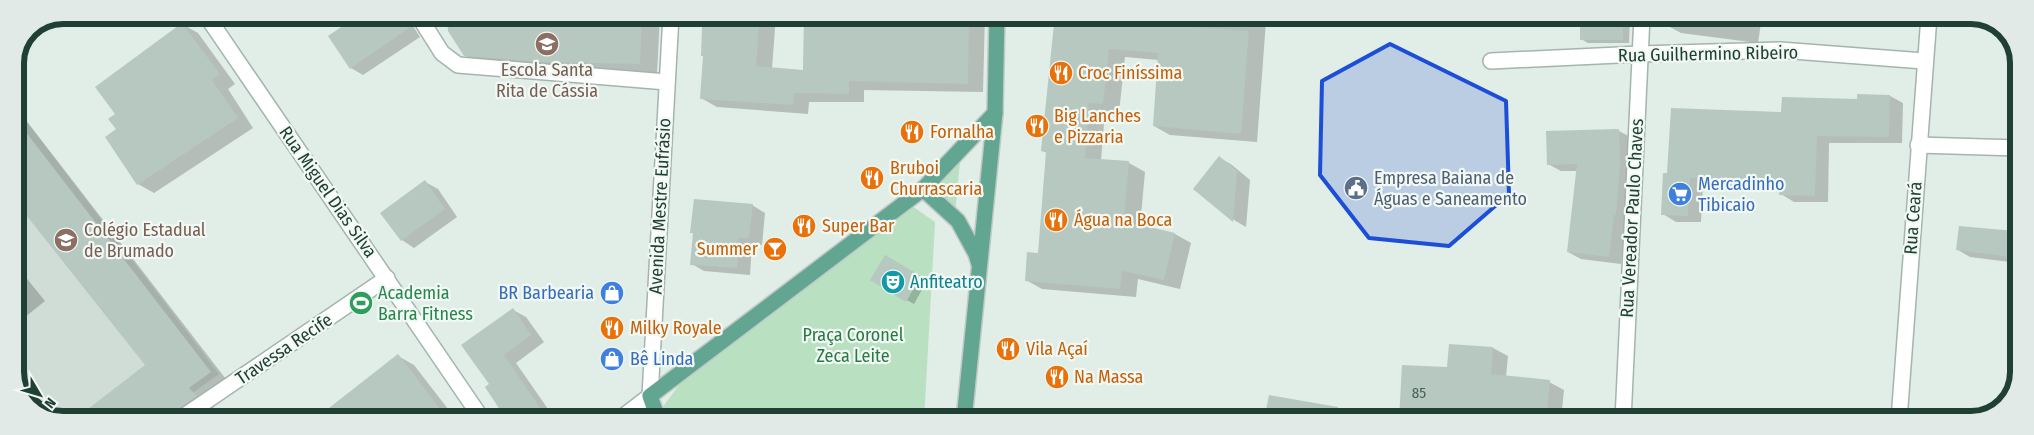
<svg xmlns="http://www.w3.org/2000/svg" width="2034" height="435" font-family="'Fira Sans Condensed',sans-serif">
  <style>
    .built { fill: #cfddd6 }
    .green { fill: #b8e0c1 }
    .shadow { fill: #0003 }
    .building { fill: #b6c8c0 }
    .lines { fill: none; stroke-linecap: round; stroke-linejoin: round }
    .minor-casing { stroke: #a3b5ae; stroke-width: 18 }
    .major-casing { stroke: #c1c9c6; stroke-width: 18 }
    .minor { stroke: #fff; stroke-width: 15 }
    .major { stroke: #62a691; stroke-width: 15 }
    .marked { fill: #1d4ed8; fill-opacity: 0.2; stroke: #1d4ed8; stroke-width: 4; stroke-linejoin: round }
    .labels { text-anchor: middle; stroke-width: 4.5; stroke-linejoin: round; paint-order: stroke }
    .number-label { font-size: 15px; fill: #466158 }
    .street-label { font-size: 18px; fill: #203f35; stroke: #f2f9f5 }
    .education-label { font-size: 18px; fill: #785e54; stroke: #f2f9f5 }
    .food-label { font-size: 18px; fill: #c56008; stroke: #f2f9f5; text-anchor: start }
    .service-label { font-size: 18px; fill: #4e5e75; stroke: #f2f9f5; text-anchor: start }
    .shop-label { font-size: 18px; fill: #366cbe; stroke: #f2f9f5; text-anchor: start }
    .culture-label { font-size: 18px; fill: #0d838f; stroke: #f2f9f5; text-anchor: start }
    .leisure-label { font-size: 18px; fill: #27864d; stroke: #f2f9f5; text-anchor: start }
    .park-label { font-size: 18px; fill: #277a42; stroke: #f2f9f5 }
    .rim { fill: none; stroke: #203f35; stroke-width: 6 }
  </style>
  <rect width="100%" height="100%" fill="#e1ede7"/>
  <path class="built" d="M 15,106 L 219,374 L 156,419 L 54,419 L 29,406 L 15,378 Z"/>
  <g class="green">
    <path d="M 960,162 L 955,214 L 930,183 Z"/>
    <path d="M 912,206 L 935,222 L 924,420 L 654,419 L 679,385 Z"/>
  </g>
  <g class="shadow">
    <path d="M 406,15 L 420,37 L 363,75 L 351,68 Z"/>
    <path d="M 448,15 L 660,15 L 657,74 L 482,65 L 464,55 Z"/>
    <path d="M 706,15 L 776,15 L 772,69 L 804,71 L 805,15 L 985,15 L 983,92 L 864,90 L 864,102 L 809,102 L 808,114 L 717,107 L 701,98 Z"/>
    <path d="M 1128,15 L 1167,20 L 1167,15 L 1288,16 L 1287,24 L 1266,21 L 1257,142 L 1170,135 L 1154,126 L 1159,60 L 1125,57 L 1119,113 L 1105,111 L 1101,160 L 1129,163 L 1145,172 L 1140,226 L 1175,234 L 1191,243 L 1180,289 L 1138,279 L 1136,297 L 1042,289 L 1026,280 L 1039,254 L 1047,153 L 1042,151 L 1079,28 Z"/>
    <path d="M 1593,16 L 1630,16 L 1629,43 L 1588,43 L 1581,39 Z"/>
    <path d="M 1670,16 L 1762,16 L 1758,43 L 1681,33 L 1668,26 Z"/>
    <path d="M 182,24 L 198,33 L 235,84 L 228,89 L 253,128 L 154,193 L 138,184 L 117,129 Z"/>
    <path d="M 1890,96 L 1903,103 L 1902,143 L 1829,143 L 1828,202 L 1794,202 L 1781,194 L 1781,187 L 1703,185 L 1701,222 L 1676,222 L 1663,214 L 1668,174 L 1782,113 Z"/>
    <path d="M 15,106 L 229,383 L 207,399 L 214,407 L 208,412 L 221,419 L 77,419 L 147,365 L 15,199 Z"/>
    <path d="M 1619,131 L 1632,138 L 1627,221 L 1621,264 L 1581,259 L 1568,252 L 1577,171 L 1561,171 L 1548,164 Z"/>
    <path d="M 1220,158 L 1232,165 L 1250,180 L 1246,227 L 1234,220 L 1194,189 Z"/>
    <path d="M 425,182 L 438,189 L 457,217 L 414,248 L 402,240 Z"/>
    <path d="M 752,205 L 765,213 L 762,245 L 752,244 L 750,275 L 704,271 L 692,264 L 694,234 L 692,233 Z"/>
    <path d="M 2014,233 L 2018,235 L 2018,263 L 1970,257 L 1958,250 Z"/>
    <path d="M 886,256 L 927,281 L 914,304 L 871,280 Z"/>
    <path d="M 15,264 L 45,301 L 15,325 Z"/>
    <path d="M 513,310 L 526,317 L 544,342 L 516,363 L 555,419 L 508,419 L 486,388 L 491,384 Z"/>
    <path d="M 1493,348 L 1508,356 L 1506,377 L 1549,382 L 1564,390 L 1561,420 L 1400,420 L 1448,369 Z"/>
    <path d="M 398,356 L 414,365 L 448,409 L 456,414 L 460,419 L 317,419 Z"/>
    <path d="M 1641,414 L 1694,416 L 1700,420 L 1640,420 Z"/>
  </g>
  <g class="building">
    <path d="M 359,15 L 409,15 L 413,25 L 350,69 L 328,36 Z"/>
    <path d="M 447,15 L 642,15 L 640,64 L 541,62 L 464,56 L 448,31 Z"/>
    <path d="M 705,15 L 760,15 L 756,66 L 803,70 L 804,15 L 969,15 L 968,84 L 849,81 L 849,94 L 794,93 L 793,105 L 700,99 L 703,56 L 701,56 L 702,27 L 704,27 Z"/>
    <path d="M 1079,15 L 1140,15 L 1140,23 L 1249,31 L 1241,134 L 1153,126 L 1158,53 L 1109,49 L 1103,104 L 1089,103 L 1085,158 L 1129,161 L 1124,221 L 1175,233 L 1164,280 L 1122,271 L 1120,289 L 1025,281 L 1027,252 L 1038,253 L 1046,152 L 1041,151 L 1054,24 L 1078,27 Z"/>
    <path d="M 1580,17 L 1623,18 L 1623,40 L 1580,40 Z"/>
    <path d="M 182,23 L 220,74 L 212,80 L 238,118 L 137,185 L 105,137 L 116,129 L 108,119 L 115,114 L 95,87 Z"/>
    <path d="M 1857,94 L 1890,95 L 1889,137 L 1817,136 L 1815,196 L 1779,195 L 1780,181 L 1690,178 L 1688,216 L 1661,215 L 1663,173 L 1667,173 L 1671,108 L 1781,112 L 1782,97 L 1857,99 Z"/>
    <path d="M 15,118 L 211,372 L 189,388 L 197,396 L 175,411 L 171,419 L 75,419 L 145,365 L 15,201 Z"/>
    <path d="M 1619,129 L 1620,165 L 1616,215 L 1614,215 L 1609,257 L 1567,252 L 1577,164 L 1547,165 L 1546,131 Z"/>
    <path d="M 1219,156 L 1237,171 L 1233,222 L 1193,189 Z"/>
    <path d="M 425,180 L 445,209 L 401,241 L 380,213 Z"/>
    <path d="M 694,199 L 753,204 L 749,238 L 739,238 L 737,268 L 690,265 L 693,233 L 690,233 Z"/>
    <path d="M 1959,226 L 2015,231 L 2012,257 L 1956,250 Z"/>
    <path d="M 885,255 L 921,276 L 906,302 L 870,280 Z"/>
    <path d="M 513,308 L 531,335 L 504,355 L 548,419 L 506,419 L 485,387 L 489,384 L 461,345 Z"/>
    <path d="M 1449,344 L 1493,347 L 1491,374 L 1550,380 L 1546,420 L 1399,420 L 1402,365 L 1447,367 Z"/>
    <path d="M 398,354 L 448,419 L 315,419 Z"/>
    <path d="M 1269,395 L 1338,407 L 1337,420 L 1264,420 Z"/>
  </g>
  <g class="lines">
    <g class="minor-casing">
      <g id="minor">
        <path d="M 206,15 L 482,419"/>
        <path d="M 418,15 L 442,53 L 458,65 L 667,82"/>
        <path d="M 1491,61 L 1640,54 L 1780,50 L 1924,61"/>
        <path d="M 1918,145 L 2018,148"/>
        <path d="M 180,419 L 387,278"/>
        <path d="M 620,419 L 650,396 L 671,15"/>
        <path d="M 1623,420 L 1642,16"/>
        <path d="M 1899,420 L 1929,16"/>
      </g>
    </g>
    <g class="major-casing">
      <g id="major">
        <path d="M 923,189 L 958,221 L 976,254 L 979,264"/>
        <path d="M 658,419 L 650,396 L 923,189 L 995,113"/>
        <path d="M 964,420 L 995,113 L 997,15"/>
      </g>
    </g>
    <use href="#minor" class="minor"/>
    <use href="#major" class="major"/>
  </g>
  <path class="marked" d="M 1390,44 L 1506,101 L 1509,194 L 1449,246 L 1369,238 L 1320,175 L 1322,81 Z"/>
  <defs>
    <g id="school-disc" transform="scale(1.25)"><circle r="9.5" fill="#8d6e63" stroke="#f2f9f5"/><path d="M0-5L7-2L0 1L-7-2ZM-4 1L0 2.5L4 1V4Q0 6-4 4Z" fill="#fff"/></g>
    <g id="restaurant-disc" transform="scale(1.25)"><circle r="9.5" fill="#e8710a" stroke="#f2f9f5"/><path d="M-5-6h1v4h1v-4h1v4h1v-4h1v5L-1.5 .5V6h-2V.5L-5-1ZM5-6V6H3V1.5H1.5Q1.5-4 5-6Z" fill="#fff"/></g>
    <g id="civic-disc" transform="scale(1.25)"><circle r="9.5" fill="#5c6f8a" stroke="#f2f9f5"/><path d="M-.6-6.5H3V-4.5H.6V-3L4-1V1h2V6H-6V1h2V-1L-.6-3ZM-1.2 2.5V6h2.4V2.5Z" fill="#fff"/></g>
    <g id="supermarket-disc" transform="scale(1.25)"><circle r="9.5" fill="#3f7fe0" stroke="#f2f9f5"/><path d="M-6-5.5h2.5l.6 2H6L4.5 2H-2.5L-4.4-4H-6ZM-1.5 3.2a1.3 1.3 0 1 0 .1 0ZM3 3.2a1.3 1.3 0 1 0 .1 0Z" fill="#fff"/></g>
    <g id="bar-disc" transform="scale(1.25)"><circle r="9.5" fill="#e8710a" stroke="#f2f9f5"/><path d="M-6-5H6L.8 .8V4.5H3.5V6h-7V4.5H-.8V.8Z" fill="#fff"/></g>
    <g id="theatre-disc" transform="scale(1.25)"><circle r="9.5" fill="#0f9aa8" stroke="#f2f9f5"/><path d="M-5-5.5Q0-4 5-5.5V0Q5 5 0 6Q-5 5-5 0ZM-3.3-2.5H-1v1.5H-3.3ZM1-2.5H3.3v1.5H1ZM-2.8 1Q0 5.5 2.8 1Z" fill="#fff"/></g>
    <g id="shop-disc" transform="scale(1.25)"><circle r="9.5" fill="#3f7fe0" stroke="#f2f9f5"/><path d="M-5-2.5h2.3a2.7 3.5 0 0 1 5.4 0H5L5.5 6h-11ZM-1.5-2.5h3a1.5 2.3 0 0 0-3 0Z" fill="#fff"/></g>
    <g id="stadium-disc" transform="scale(1.25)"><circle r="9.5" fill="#2e9e5b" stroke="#f2f9f5"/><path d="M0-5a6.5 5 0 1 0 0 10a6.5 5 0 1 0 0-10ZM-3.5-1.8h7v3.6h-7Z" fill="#fff"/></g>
  </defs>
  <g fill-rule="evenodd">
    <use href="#school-disc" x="547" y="44"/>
    <use href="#restaurant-disc" x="1061" y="73"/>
    <use href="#restaurant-disc" x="1037" y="126"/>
    <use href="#restaurant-disc" x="912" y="132"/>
    <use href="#restaurant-disc" x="872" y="178"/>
    <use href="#civic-disc" x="1356" y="188"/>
    <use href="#supermarket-disc" x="1680" y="194"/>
    <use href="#restaurant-disc" x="1056" y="220"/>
    <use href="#restaurant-disc" x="804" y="226"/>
    <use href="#school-disc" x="66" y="240"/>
    <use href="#bar-disc" x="775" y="249"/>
    <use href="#theatre-disc" x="893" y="282"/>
    <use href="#shop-disc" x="612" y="293"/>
    <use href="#stadium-disc" x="361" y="303"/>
    <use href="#restaurant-disc" x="612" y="328"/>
    <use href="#restaurant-disc" x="1008" y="349"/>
    <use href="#shop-disc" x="612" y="359"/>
    <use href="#restaurant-disc" x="1057" y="377"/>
  </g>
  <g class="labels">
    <g class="number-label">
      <text x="1419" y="398">85</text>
    </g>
    <g class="street-label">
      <text transform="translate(1708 54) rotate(-1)" y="6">Rua Guilhermino Ribeiro</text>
      <text transform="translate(328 192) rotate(55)" y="6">Rua Miguel Dias Silva</text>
      <text transform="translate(660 206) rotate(-87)" y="6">Avenida Mestre Eufrásio</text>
      <text transform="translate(1632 218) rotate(-87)" y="6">Rua Vereador Paulo Chaves</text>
      <text transform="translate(1913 218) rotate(-86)" y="6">Rua Ceará</text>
      <text transform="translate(284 349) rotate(-34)" y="6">Travessa Recife</text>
    </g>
    <g class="education-label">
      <text x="547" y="76">Escola Santa<tspan x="547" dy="21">Rita de Cássia</tspan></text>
      <text x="84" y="236" text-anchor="start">Colégio Estadual<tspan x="84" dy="21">de Brumado</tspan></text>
    </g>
    <g class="food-label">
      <text x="1078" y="79">Croc Finíssima</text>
      <text x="1054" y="122">Big Lanches<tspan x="1054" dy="21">e Pizzaria</tspan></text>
      <text x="930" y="138">Fornalha</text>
      <text x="890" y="174">Bruboi<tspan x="890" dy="21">Churrascaria</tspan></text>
      <text x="1074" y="226">Água na Boca</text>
      <text x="822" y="232">Super Bar</text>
      <text x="758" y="255" text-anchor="end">Summer</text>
      <text x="630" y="334">Milky Royale</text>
      <text x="1026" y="355">Vila Açaí</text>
      <text x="1074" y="383">Na Massa</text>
    </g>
    <g class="service-label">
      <text x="1374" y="184">Empresa Baiana de<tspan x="1374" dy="21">Águas e Saneamento</tspan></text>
    </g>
    <g class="shop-label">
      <text x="1698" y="190">Mercadinho<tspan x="1698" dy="21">Tibicaio</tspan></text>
      <text x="594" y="299" text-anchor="end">BR Barbearia</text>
      <text x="630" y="365">Bê Linda</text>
    </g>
    <g class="culture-label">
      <text x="910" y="288">Anfiteatro</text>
    </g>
    <g class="leisure-label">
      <text x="378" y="299">Academia<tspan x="378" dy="21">Barra Fitness</tspan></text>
    </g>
    <g class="park-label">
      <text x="853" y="341">Praça Coronel<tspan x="853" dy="21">Zeca Leite</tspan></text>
    </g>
  </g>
  <path d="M0 0H2034V435H0ZM63 24H1971A39 39 0 0 1 2010 63V372A39 39 0 0 1 1971 411H63A39 39 0 0 1 24 372V63A39 39 0 0 1 63 24Z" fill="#e1eae6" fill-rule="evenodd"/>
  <path class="rim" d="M63 24H1971A39 39 0 0 1 2010 63V372A39 39 0 0 1 1971 411H63A39 39 0 0 1 24 372V63A39 39 0 0 1 63 24Z"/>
  <g transform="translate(40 395) rotate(128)" stroke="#f2f9f5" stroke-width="4" paint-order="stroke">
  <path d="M0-4L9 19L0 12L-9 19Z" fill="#203f35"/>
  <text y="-8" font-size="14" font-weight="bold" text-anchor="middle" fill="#203f35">N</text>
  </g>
</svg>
